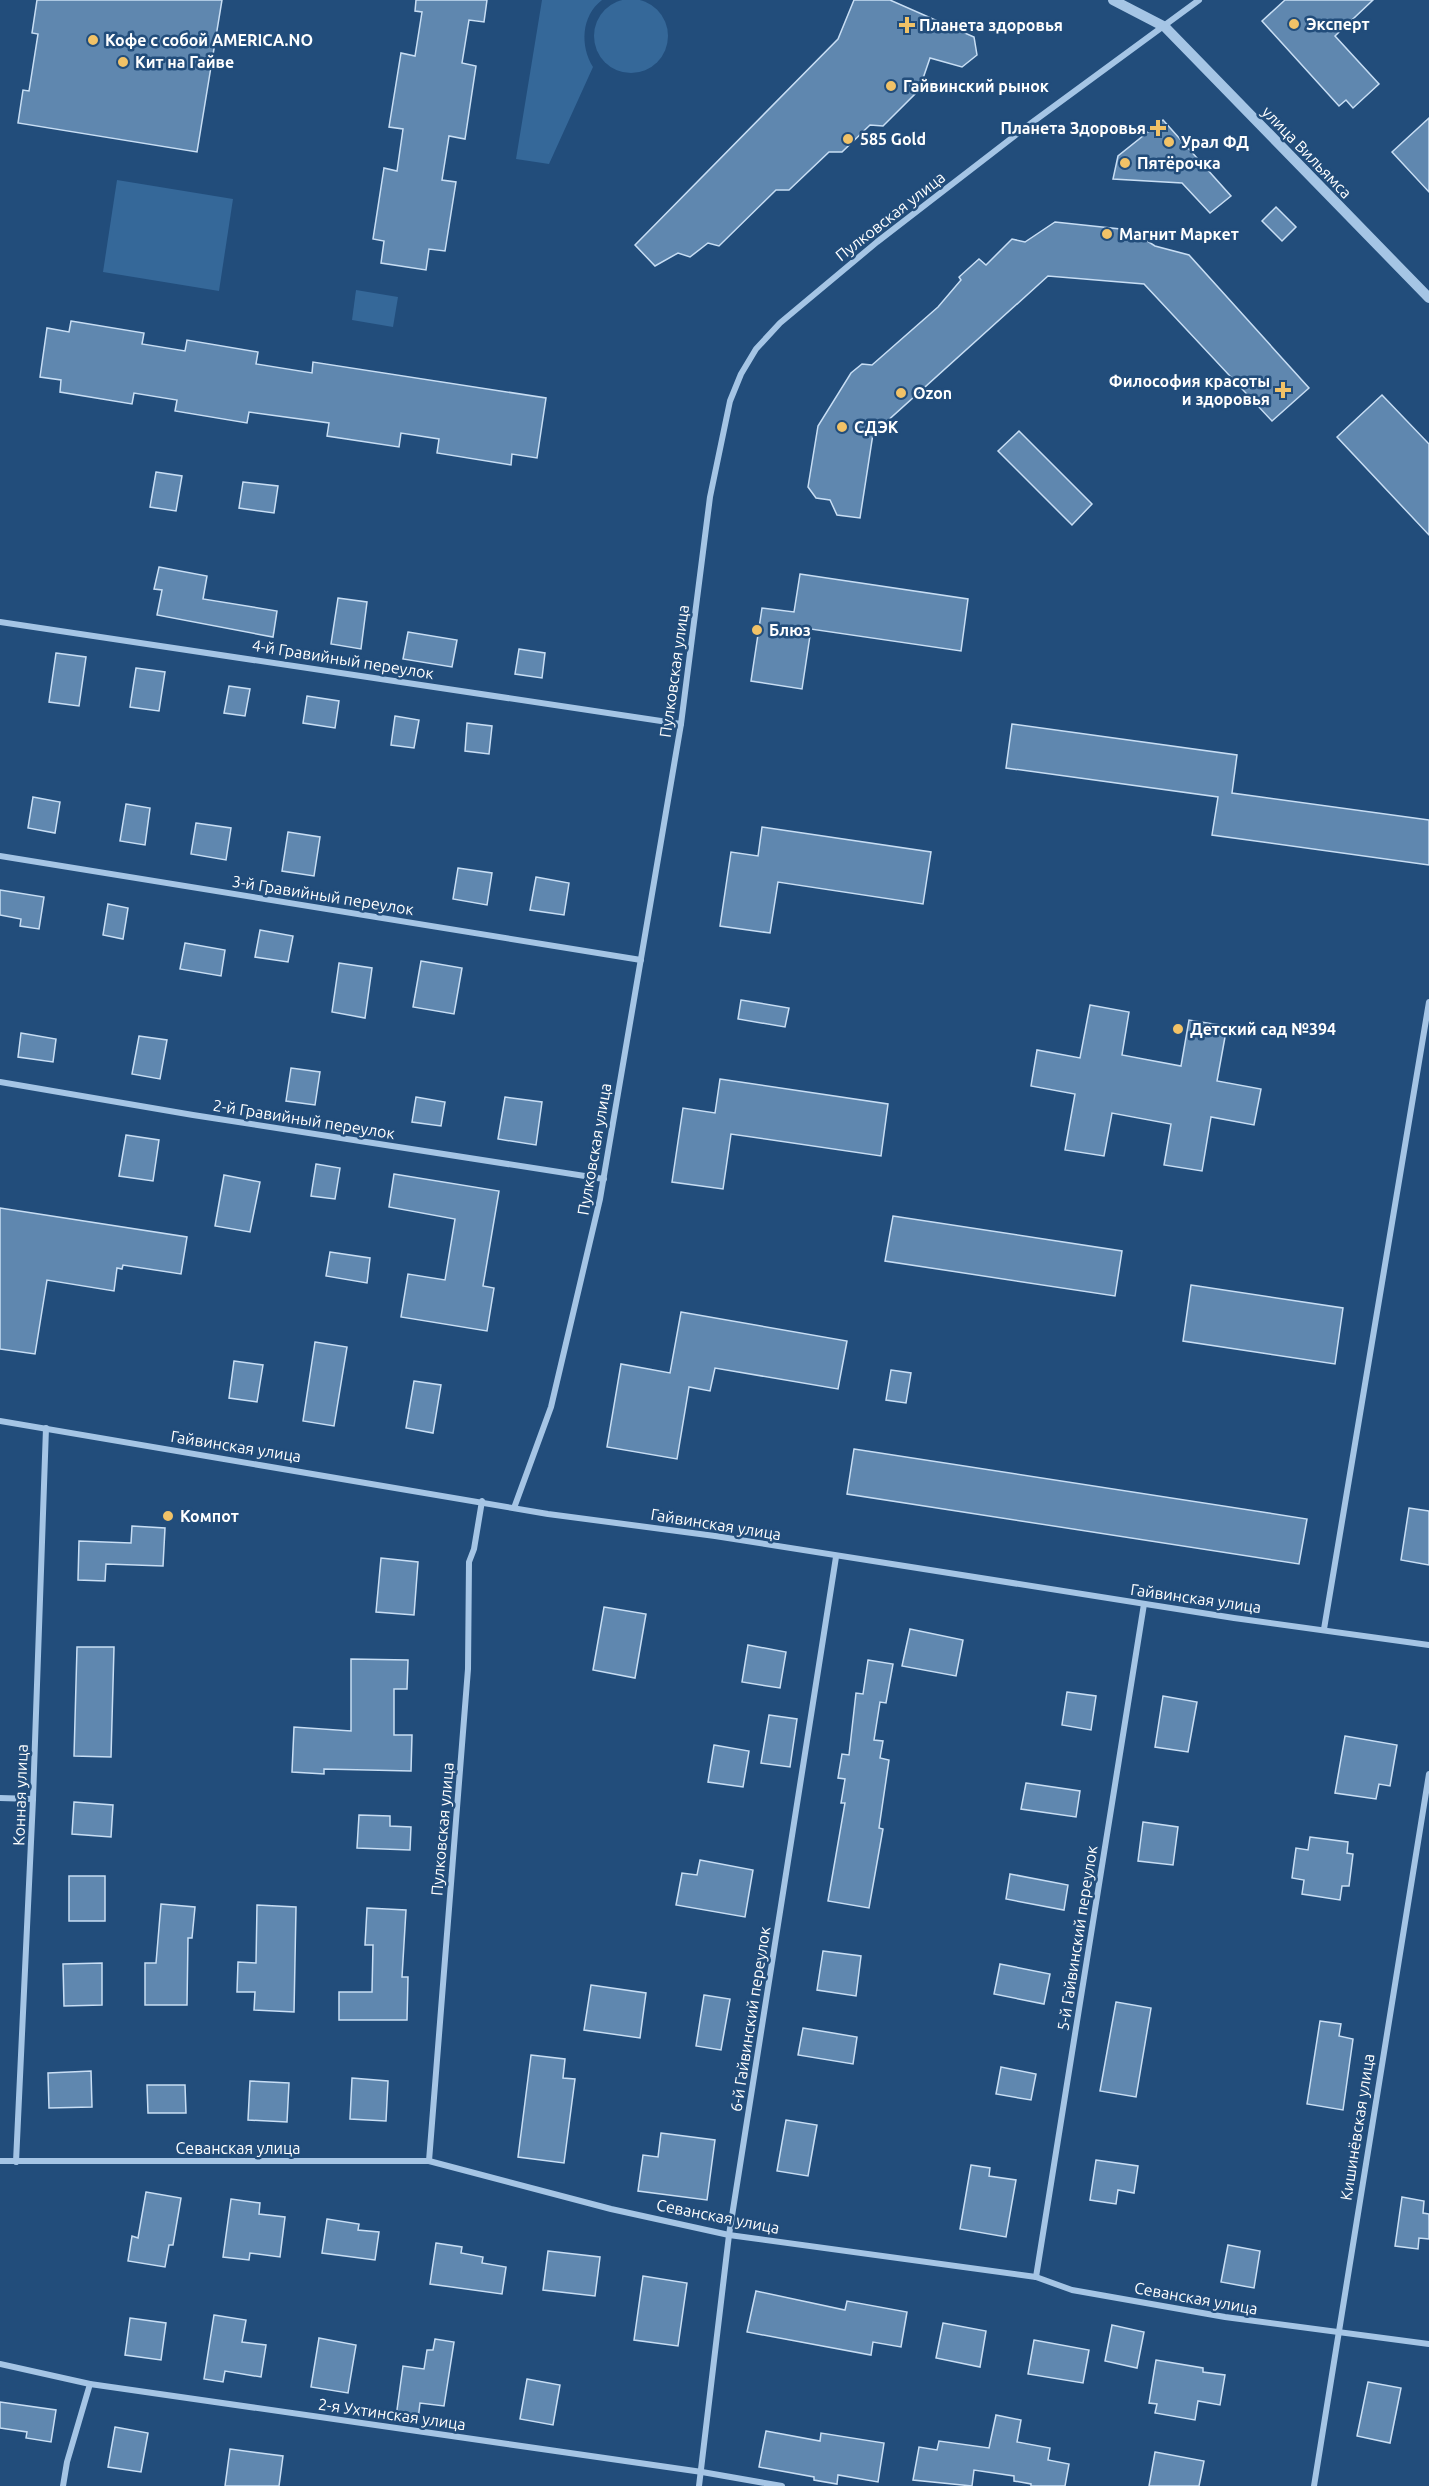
<svg xmlns="http://www.w3.org/2000/svg" width="1429" height="2486" font-family="Ubuntu,sans-serif">
  <style>
    .green { fill: #356899 }
    .building { fill: #5f87af; stroke: #c8def4; stroke-width: 1.5 }
    .lines { fill: none; stroke-linecap: round; stroke-linejoin: round }
    .minor { stroke: #a5c5e5; stroke-width: 6 }
    .tertiary { stroke: #a5c5e5; stroke-width: 10 }
    .poi-dot { fill: #f1c267; stroke: #224d7b; stroke-width: 2 }
    .labels { text-anchor: middle; stroke-width: 5; stroke-linejoin: round; paint-order: stroke }
    .poi-label { font-size: 16px; font-weight: bold; fill: #fff; stroke: #224d7b; text-anchor: start }
    .street-label { font-size: 16px; fill: #fff; stroke: #224d7b }
  </style>
  <rect width="100%" height="100%" fill="#224d7b"/>
  <g class="green">
    <circle cx="631" cy="36" r="37"/>
    <path d="M 542,0 L 602,0 C 581,16 580,46 593,67 L 549,164 L 516,159 Z"/>
    <path d="M 117,180 L 233,199 L 219,291 L 103,272 Z"/>
    <path d="M 356,290 L 398,297 L 393,327 L 352,320 Z"/>
  </g>
  <g class="building">
    <path d="M 37,0 L 222,0 L 197,152 L 18,123 L 23,90 L 29,91 L 38,34 L 32,33 Z"/>
    <path d="M 416,0 L 487,0 L 484,22 L 469,20 L 462,63 L 476,66 L 465,139 L 449,136 L 442,180 L 456,182 L 445,251 L 429,249 L 426,270 L 381,263 L 384,241 L 373,239 L 384,168 L 397,171 L 403,129 L 389,127 L 401,53 L 415,56 L 422,12 L 415,11 Z"/>
    <path d="M 854,0 L 890,0 L 974,37 L 977,55 L 962,67 L 930,58 L 919,90 L 883,126 L 870,125 L 842,152 L 829,152 L 789,190 L 776,190 L 719,246 L 708,243 L 690,257 L 678,253 L 655,266 L 635,245 L 838,39 Z"/>
    <path d="M 1285,0 L 1373,0 L 1335,36 L 1379,84 L 1353,108 L 1346,100 L 1339,106 L 1262,21 Z"/>
    <path d="M 1429,118 L 1429,192 L 1392,152 Z"/>
    <path d="M 1163,120 L 1231,196 L 1210,213 L 1182,183 L 1113,179 L 1118,156 Z"/>
    <path d="M 1276,207 L 1296,227 L 1282,241 L 1262,221 Z"/>
    <path d="M 1055,222 L 1130,230 L 1155,246 L 1189,255 L 1309,388 L 1272,421 L 1144,284 L 1048,276 L 873,434 L 860,518 L 837,515 L 830,500 L 816,498 L 808,487 L 818,426 L 851,373 L 862,364 L 872,365 L 938,307 L 961,280 L 959,277 L 979,259 L 986,265 L 1012,239 L 1025,242 Z"/>
    <path d="M 71,321 L 144,333 L 142,344 L 185,351 L 187,340 L 258,352 L 256,364 L 312,373 L 313,362 L 546,398 L 537,458 L 512,454 L 511,465 L 437,453 L 439,439 L 401,433 L 399,447 L 327,436 L 329,423 L 249,412 L 247,423 L 175,411 L 177,400 L 134,393 L 132,404 L 60,392 L 61,380 L 40,377 L 47,328 L 69,332 Z"/>
    <path d="M 1382,395 L 1429,444 L 1429,535 L 1337,437 Z"/>
    <path d="M 1019,431 L 1092,504 L 1072,525 L 998,451 Z"/>
    <path d="M 156,472 L 182,476 L 176,511 L 150,507 Z"/>
    <path d="M 243,482 L 278,486 L 274,513 L 239,508 Z"/>
    <path d="M 159,567 L 207,576 L 203,599 L 277,611 L 273,637 L 157,615 L 162,590 L 154,589 Z"/>
    <path d="M 800,574 L 968,599 L 961,651 L 811,629 L 802,689 L 751,681 L 762,608 L 794,612 Z"/>
    <path d="M 338,598 L 367,602 L 361,649 L 331,644 Z"/>
    <path d="M 408,632 L 457,640 L 452,667 L 403,659 Z"/>
    <path d="M 519,649 L 545,653 L 542,678 L 515,674 Z"/>
    <path d="M 56,653 L 86,657 L 79,706 L 49,702 Z"/>
    <path d="M 136,668 L 165,672 L 159,711 L 130,707 Z"/>
    <path d="M 229,686 L 250,689 L 245,716 L 224,713 Z"/>
    <path d="M 307,696 L 339,701 L 335,728 L 303,723 Z"/>
    <path d="M 395,716 L 419,720 L 414,748 L 391,745 Z"/>
    <path d="M 467,723 L 492,726 L 489,754 L 465,751 Z"/>
    <path d="M 1012,724 L 1237,755 L 1232,793 L 1429,820 L 1429,865 L 1212,835 L 1218,797 L 1006,768 Z"/>
    <path d="M 33,797 L 60,802 L 55,833 L 28,828 Z"/>
    <path d="M 126,804 L 150,808 L 145,845 L 120,841 Z"/>
    <path d="M 196,823 L 231,828 L 226,860 L 191,854 Z"/>
    <path d="M 762,827 L 931,852 L 923,904 L 778,882 L 770,933 L 720,926 L 731,852 L 758,856 Z"/>
    <path d="M 288,832 L 320,837 L 314,876 L 282,871 Z"/>
    <path d="M 458,868 L 492,873 L 487,905 L 453,899 Z"/>
    <path d="M 536,877 L 569,883 L 564,915 L 530,910 Z"/>
    <path d="M 0,890 L 44,897 L 39,929 L 20,926 L 21,919 L 0,915 Z"/>
    <path d="M 108,904 L 128,908 L 123,939 L 103,935 Z"/>
    <path d="M 260,930 L 293,936 L 288,962 L 255,957 Z"/>
    <path d="M 185,943 L 225,950 L 221,976 L 180,969 Z"/>
    <path d="M 421,961 L 462,968 L 454,1014 L 413,1007 Z"/>
    <path d="M 339,963 L 372,968 L 365,1018 L 332,1012 Z"/>
    <path d="M 741,1000 L 789,1008 L 785,1027 L 738,1019 Z"/>
    <path d="M 1090,1005 L 1129,1012 L 1122,1055 L 1181,1066 L 1189,1020 L 1227,1026 L 1217,1081 L 1261,1089 L 1254,1125 L 1211,1117 L 1202,1171 L 1164,1165 L 1171,1124 L 1112,1113 L 1104,1156 L 1065,1150 L 1075,1094 L 1031,1086 L 1037,1050 L 1080,1058 Z"/>
    <path d="M 21,1033 L 56,1039 L 53,1062 L 18,1057 Z"/>
    <path d="M 139,1036 L 167,1040 L 160,1079 L 132,1074 Z"/>
    <path d="M 291,1068 L 320,1072 L 315,1105 L 286,1101 Z"/>
    <path d="M 720,1079 L 888,1104 L 881,1156 L 731,1134 L 723,1189 L 672,1182 L 683,1108 L 715,1113 Z"/>
    <path d="M 416,1097 L 445,1102 L 441,1126 L 412,1122 Z"/>
    <path d="M 505,1097 L 542,1102 L 536,1145 L 498,1139 Z"/>
    <path d="M 126,1135 L 159,1140 L 153,1181 L 119,1176 Z"/>
    <path d="M 316,1164 L 340,1168 L 335,1199 L 311,1196 Z"/>
    <path d="M 394,1174 L 499,1191 L 483,1286 L 494,1288 L 487,1331 L 401,1317 L 408,1274 L 445,1280 L 455,1219 L 389,1207 Z"/>
    <path d="M 224,1175 L 260,1182 L 250,1232 L 215,1226 Z"/>
    <path d="M 0,1208 L 187,1237 L 181,1274 L 123,1265 L 122,1269 L 117,1268 L 114,1291 L 47,1280 L 35,1354 L 0,1349 Z"/>
    <path d="M 893,1216 L 1122,1251 L 1115,1296 L 885,1261 Z"/>
    <path d="M 330,1252 L 370,1258 L 367,1283 L 326,1276 Z"/>
    <path d="M 1191,1285 L 1343,1308 L 1335,1364 L 1183,1341 Z"/>
    <path d="M 681,1312 L 847,1341 L 838,1389 L 715,1368 L 710,1391 L 689,1387 L 677,1459 L 607,1447 L 621,1364 L 670,1373 Z"/>
    <path d="M 315,1342 L 347,1347 L 334,1426 L 303,1421 Z"/>
    <path d="M 234,1361 L 263,1365 L 257,1402 L 229,1398 Z"/>
    <path d="M 891,1370 L 911,1373 L 906,1403 L 886,1400 Z"/>
    <path d="M 414,1381 L 441,1385 L 433,1433 L 406,1428 Z"/>
    <path d="M 854,1449 L 1307,1519 L 1299,1564 L 847,1494 Z"/>
    <path d="M 1409,1508 L 1429,1511 L 1429,1565 L 1401,1560 Z"/>
    <path d="M 132,1526 L 165,1528 L 163,1566 L 106,1564 L 105,1581 L 78,1580 L 79,1541 L 131,1543 Z"/>
    <path d="M 381,1558 L 418,1562 L 414,1615 L 376,1612 Z"/>
    <path d="M 604,1607 L 646,1614 L 635,1678 L 593,1670 Z"/>
    <path d="M 910,1629 L 963,1640 L 956,1676 L 902,1666 Z"/>
    <path d="M 748,1645 L 786,1652 L 780,1688 L 742,1682 Z"/>
    <path d="M 77,1647 L 114,1647 L 111,1757 L 74,1756 Z"/>
    <path d="M 351,1659 L 408,1660 L 407,1689 L 394,1689 L 394,1735 L 412,1735 L 411,1771 L 324,1769 L 324,1774 L 292,1772 L 294,1727 L 351,1731 Z"/>
    <path d="M 868,1660 L 893,1664 L 886,1703 L 880,1702 L 874,1740 L 883,1741 L 880,1758 L 889,1760 L 879,1828 L 883,1829 L 869,1908 L 828,1901 L 845,1803 L 841,1803 L 845,1779 L 838,1778 L 842,1754 L 849,1755 L 856,1693 L 863,1694 Z"/>
    <path d="M 1067,1692 L 1096,1696 L 1091,1730 L 1062,1725 Z"/>
    <path d="M 1163,1696 L 1197,1702 L 1188,1752 L 1155,1747 Z"/>
    <path d="M 769,1715 L 797,1719 L 790,1767 L 761,1763 Z"/>
    <path d="M 1345,1736 L 1397,1745 L 1390,1786 L 1379,1784 L 1376,1799 L 1335,1793 Z"/>
    <path d="M 714,1745 L 749,1751 L 743,1787 L 708,1782 Z"/>
    <path d="M 1026,1783 L 1080,1791 L 1076,1817 L 1021,1809 Z"/>
    <path d="M 74,1802 L 113,1805 L 111,1837 L 72,1834 Z"/>
    <path d="M 359,1815 L 390,1816 L 390,1826 L 411,1827 L 410,1850 L 357,1848 Z"/>
    <path d="M 1143,1822 L 1178,1827 L 1173,1865 L 1138,1861 Z"/>
    <path d="M 1310,1837 L 1348,1842 L 1347,1853 L 1353,1854 L 1349,1886 L 1342,1886 L 1340,1900 L 1302,1894 L 1304,1880 L 1292,1878 L 1296,1848 L 1308,1850 Z"/>
    <path d="M 700,1860 L 753,1870 L 745,1917 L 676,1905 L 682,1873 L 697,1875 Z"/>
    <path d="M 1010,1874 L 1068,1885 L 1064,1910 L 1006,1899 Z"/>
    <rect x="69" y="1876" width="36" height="45"/>
    <path d="M 161,1904 L 195,1907 L 192,1938 L 188,1938 L 187,2005 L 145,2005 L 145,1963 L 156,1963 Z"/>
    <path d="M 257,1905 L 296,1907 L 294,2012 L 254,2010 L 255,1992 L 237,1992 L 238,1962 L 256,1963 Z"/>
    <path d="M 367,1908 L 406,1910 L 402,1977 L 408,1977 L 407,2020 L 339,2020 L 339,1992 L 372,1992 L 373,1945 L 365,1945 Z"/>
    <path d="M 823,1951 L 861,1956 L 856,1996 L 817,1990 Z"/>
    <path d="M 102,1963 L 102,2005 L 64,2006 L 63,1964 Z"/>
    <path d="M 1000,1964 L 1050,1974 L 1044,2004 L 994,1994 Z"/>
    <path d="M 591,1985 L 646,1993 L 640,2038 L 584,2030 Z"/>
    <path d="M 704,1995 L 730,1999 L 721,2050 L 696,2046 Z"/>
    <path d="M 1116,2002 L 1151,2008 L 1136,2097 L 1100,2091 Z"/>
    <path d="M 1320,2021 L 1341,2024 L 1339,2036 L 1353,2039 L 1343,2110 L 1307,2104 Z"/>
    <path d="M 803,2028 L 857,2037 L 853,2064 L 798,2055 Z"/>
    <path d="M 531,2055 L 565,2059 L 563,2078 L 575,2079 L 564,2163 L 518,2157 Z"/>
    <path d="M 1001,2067 L 1036,2074 L 1031,2100 L 996,2094 Z"/>
    <path d="M 91,2071 L 92,2107 L 49,2108 L 48,2073 Z"/>
    <path d="M 352,2078 L 388,2081 L 386,2121 L 350,2119 Z"/>
    <path d="M 250,2081 L 289,2083 L 287,2122 L 248,2120 Z"/>
    <path d="M 147,2085 L 185,2085 L 186,2113 L 148,2113 Z"/>
    <path d="M 786,2120 L 817,2125 L 808,2176 L 777,2171 Z"/>
    <path d="M 661,2133 L 715,2140 L 707,2200 L 638,2191 L 643,2155 L 658,2157 Z"/>
    <path d="M 1096,2160 L 1138,2166 L 1134,2193 L 1118,2190 L 1116,2204 L 1090,2200 Z"/>
    <path d="M 971,2165 L 990,2168 L 989,2176 L 1016,2180 L 1006,2237 L 960,2229 Z"/>
    <path d="M 146,2192 L 181,2198 L 173,2245 L 169,2245 L 165,2267 L 128,2261 L 132,2236 L 138,2238 Z"/>
    <path d="M 1402,2197 L 1424,2201 L 1423,2213 L 1429,2214 L 1429,2239 L 1419,2238 L 1418,2249 L 1395,2246 Z"/>
    <path d="M 231,2199 L 260,2203 L 259,2214 L 285,2217 L 280,2257 L 250,2253 L 249,2260 L 223,2257 Z"/>
    <path d="M 327,2219 L 359,2224 L 358,2230 L 379,2232 L 375,2260 L 322,2253 Z"/>
    <path d="M 436,2243 L 462,2247 L 461,2253 L 483,2257 L 482,2263 L 506,2267 L 502,2294 L 430,2284 Z"/>
    <path d="M 1228,2245 L 1260,2251 L 1254,2288 L 1221,2282 Z"/>
    <path d="M 548,2251 L 600,2257 L 595,2296 L 543,2290 Z"/>
    <path d="M 643,2276 L 687,2283 L 678,2346 L 634,2340 Z"/>
    <path d="M 756,2291 L 845,2310 L 847,2301 L 907,2312 L 901,2347 L 873,2342 L 871,2355 L 747,2332 Z"/>
    <path d="M 214,2315 L 246,2320 L 242,2342 L 266,2345 L 261,2377 L 225,2371 L 223,2382 L 204,2379 Z"/>
    <path d="M 130,2318 L 166,2323 L 161,2360 L 125,2355 Z"/>
    <path d="M 943,2323 L 986,2331 L 980,2367 L 936,2358 Z"/>
    <path d="M 1112,2325 L 1144,2332 L 1137,2368 L 1105,2361 Z"/>
    <path d="M 319,2338 L 356,2345 L 348,2393 L 311,2387 Z"/>
    <path d="M 435,2339 L 454,2342 L 444,2406 L 420,2403 L 418,2420 L 396,2417 L 403,2366 L 424,2369 L 427,2350 L 433,2350 Z"/>
    <path d="M 1034,2340 L 1089,2350 L 1083,2383 L 1028,2374 Z"/>
    <path d="M 1156,2360 L 1203,2368 L 1203,2372 L 1225,2375 L 1220,2405 L 1198,2401 L 1195,2420 L 1155,2413 L 1157,2404 L 1149,2403 Z"/>
    <path d="M 527,2379 L 560,2385 L 553,2425 L 520,2419 Z"/>
    <path d="M 1368,2382 L 1401,2388 L 1390,2443 L 1357,2436 Z"/>
    <path d="M 0,2402 L 56,2410 L 51,2442 L 26,2438 L 27,2432 L 0,2428 Z"/>
    <path d="M 996,2415 L 1021,2420 L 1017,2442 L 1050,2448 L 1048,2460 L 1069,2464 L 1065,2486 L 1031,2486 L 1031,2484 L 1014,2481 L 1014,2476 L 974,2470 L 972,2486 L 913,2480 L 919,2447 L 937,2450 L 939,2441 L 989,2448 Z"/>
    <path d="M 115,2427 L 148,2433 L 141,2472 L 108,2467 Z"/>
    <path d="M 766,2431 L 820,2441 L 821,2433 L 884,2443 L 878,2482 L 838,2475 L 837,2484 L 814,2480 L 814,2477 L 759,2467 Z"/>
    <path d="M 230,2449 L 283,2456 L 279,2486 L 225,2486 Z"/>
    <path d="M 1155,2452 L 1204,2461 L 1199,2486 L 1149,2486 Z"/>
  </g>
  <g class="lines">
    <g class="minor">
      <path d="M 0,622 L 681,724"/>
      <path d="M 0,856 L 641,960"/>
      <path d="M 0,1082 L 193,1115 L 604,1179"/>
      <path d="M 0,1421 L 548,1514 L 715,1536 L 1234,1618 L 1429,1645"/>
      <path d="M 514,1508 L 551,1407 L 600,1199 L 681,724 L 710,497 L 730,401 L 741,374 L 756,349 L 780,323 L 877,242 L 1030,124 L 1199,0"/>
      <path d="M 1324,1629 L 1429,1002"/>
      <path d="M 0,1798 L 33,1799"/>
      <path d="M 0,2161 L 429,2161 L 611,2209 L 729,2235 L 1036,2277 L 1072,2290 L 1225,2317 L 1429,2344"/>
      <path d="M 429,2161 L 468,1669 L 469,1562 L 474,1549 L 482,1501"/>
      <path d="M 16,2162 L 33,1799 L 46,1428"/>
      <path d="M 1036,2277 L 1144,1604"/>
      <path d="M 0,2364 L 90,2384 L 702,2472 L 782,2486"/>
      <path d="M 63,2486 L 67,2462 L 90,2384"/>
      <path d="M 699,2486 L 729,2235 L 836,1557"/>
      <path d="M 1314,2486 L 1429,1774"/>
    </g>
    <path class="tertiary" d="M 1113,0 L 1165,27 L 1429,298"/>
  </g>
  <g class="poi-dot">
    <circle cx="1294" cy="24" r="6"/>
    <path d="M904 16h6v6h6v6h-6v6h-6v-6h-6v-6h6z"/>
    <circle cx="93" cy="40" r="6"/>
    <circle cx="123" cy="62" r="6"/>
    <circle cx="891" cy="86" r="6"/>
    <path d="M1155 119h6v6h6v6h-6v6h-6v-6h-6v-6h6z"/>
    <circle cx="848" cy="139" r="6"/>
    <circle cx="1169" cy="142" r="6"/>
    <circle cx="1125" cy="163" r="6"/>
    <circle cx="1107" cy="234" r="6"/>
    <path d="M1280 381h6v6h6v6h-6v6h-6v-6h-6v-6h6z"/>
    <circle cx="901" cy="393" r="6"/>
    <circle cx="842" cy="427" r="6"/>
    <circle cx="757" cy="630" r="6"/>
    <circle cx="1178" cy="1029" r="6"/>
    <circle cx="168" cy="1516" r="6"/>
  </g>
  <g class="labels">
    <g class="poi-label">
      <text x="1306" y="30">Эксперт</text>
      <text x="919" y="31">Планета здоровья</text>
      <text x="105" y="46">Кофе с собой AMERICA.NO</text>
      <text x="135" y="68">Кит на Гайве</text>
      <text x="903" y="92">Гайвинский рынок</text>
      <text x="1146" y="134" text-anchor="end">Планета Здоровья</text>
      <text x="860" y="145">585 Gold</text>
      <text x="1181" y="148">Урал ФД</text>
      <text x="1137" y="169">Пятёрочка</text>
      <text x="1119" y="240">Магнит Маркет</text>
      <text x="1270" y="387" text-anchor="end">Философия красоты<tspan x="1270" dy="18">и здоровья</tspan></text>
      <text x="913" y="399">Ozon</text>
      <text x="854" y="433">СДЭК</text>
      <text x="769" y="636">Блюз</text>
      <text x="1190" y="1035">Детский сад №394</text>
      <text x="180" y="1522">Компот</text>
    </g>
    <g class="street-label">
      <text transform="translate(1307 152) rotate(46)" y="6">улица Вильямса</text>
      <text transform="translate(890 216) rotate(-38)" y="6">Пулковская улица</text>
      <text transform="translate(343 659) rotate(9)" y="6">4-й Гравийный переулок</text>
      <text transform="translate(674 671) rotate(-82)" y="6">Пулковская улица</text>
      <text transform="translate(323 895) rotate(9)" y="6">3-й Гравийный переулок</text>
      <text transform="translate(304 1119) rotate(9)" y="6">2-й Гравийный переулок</text>
      <text transform="translate(594 1149) rotate(-80)" y="6">Пулковская улица</text>
      <text transform="translate(236 1446) rotate(9)" y="6">Гайвинская улица</text>
      <text transform="translate(716 1524) rotate(9)" y="6">Гайвинская улица</text>
      <text transform="translate(1196 1598) rotate(8)" y="6">Гайвинская улица</text>
      <text transform="translate(20 1795) rotate(-88)" y="6">Конная улица</text>
      <text transform="translate(442 1829) rotate(-85)" y="6">Пулковская улица</text>
      <text transform="translate(1077 1938) rotate(-81)" y="6">5-й Гайвинский переулок</text>
      <text transform="translate(750 2019) rotate(-81)" y="6">6-й Гайвинский переулок</text>
      <text transform="translate(1357 2127) rotate(-81)" y="6">Кишинёвская улица</text>
      <text x="238" y="2154">Севанская улица</text>
      <text transform="translate(718 2216) rotate(11)" y="6">Севанская улица</text>
      <text transform="translate(1196 2298) rotate(10)" y="6">Севанская улица</text>
      <text transform="translate(392 2414) rotate(8)" y="6">2-я Ухтинская улица</text>
    </g>
  </g>
</svg>
